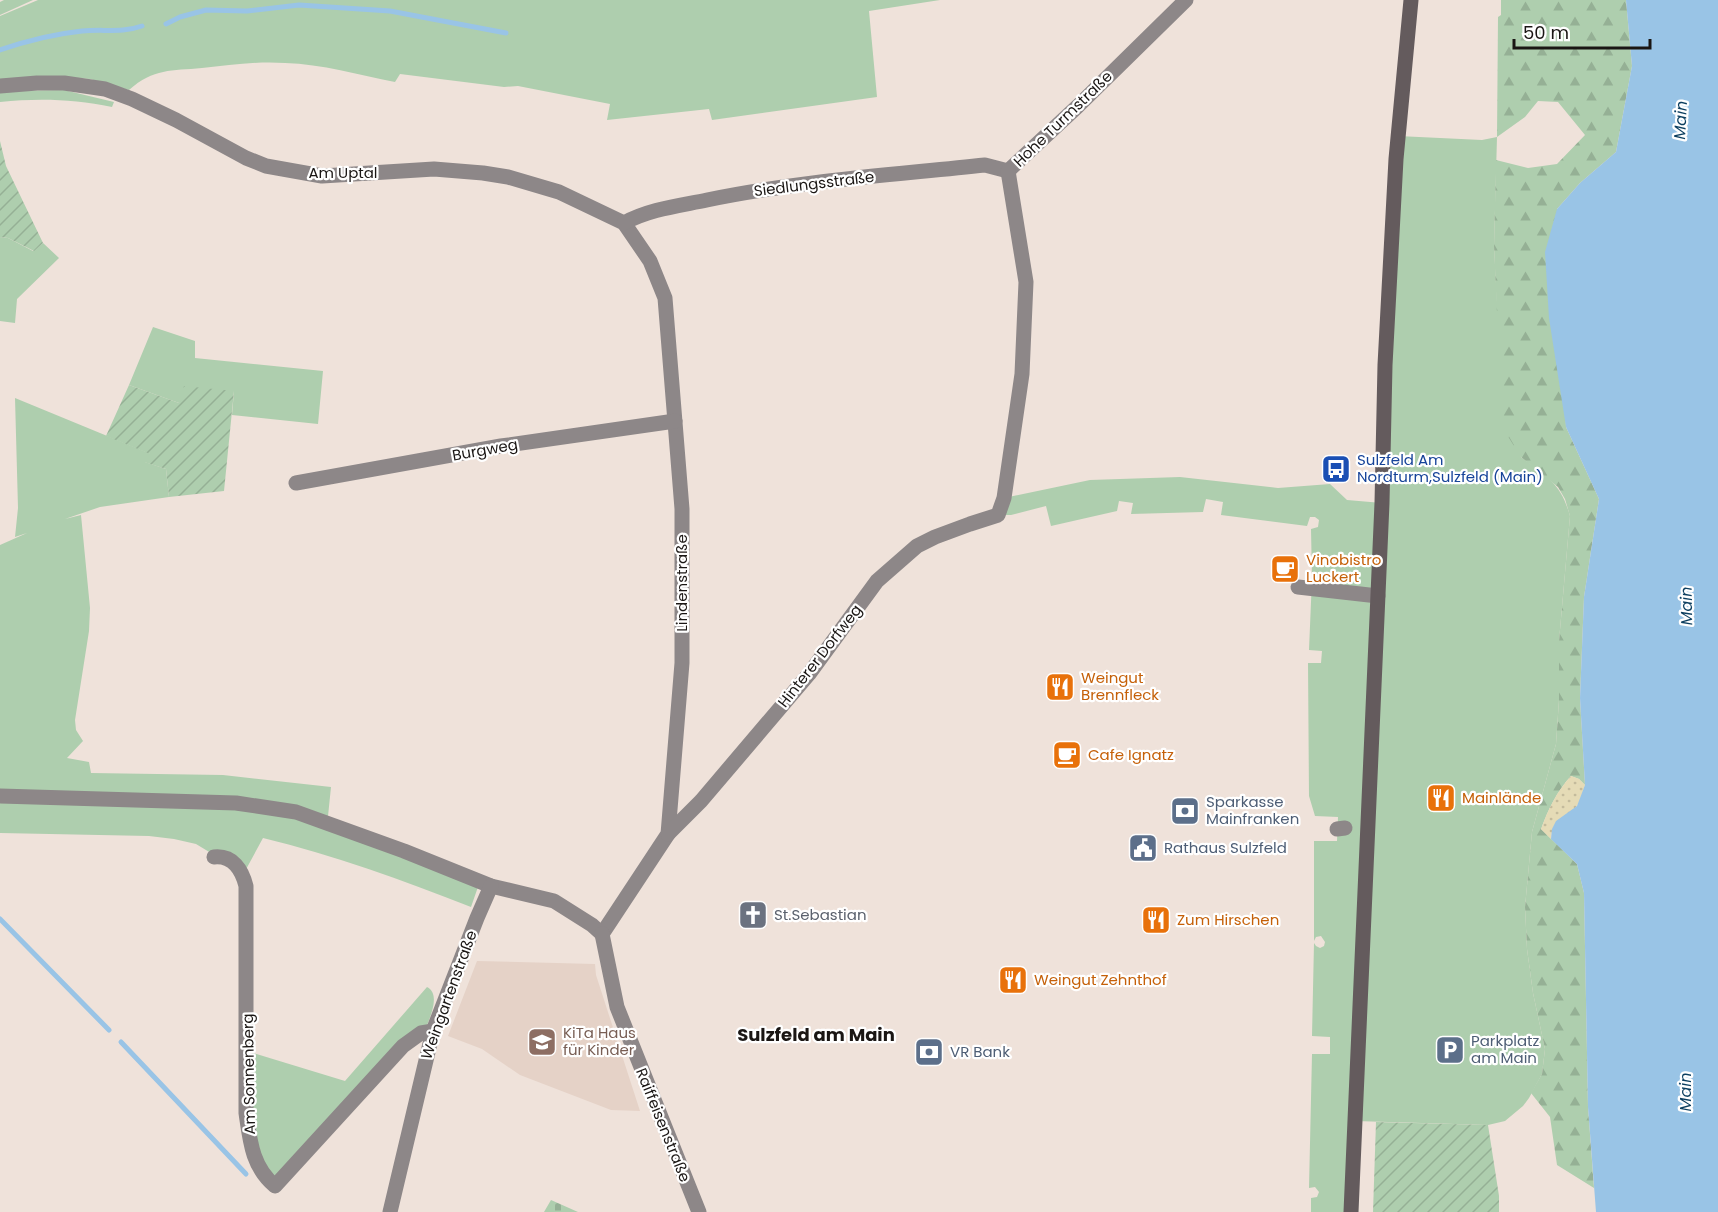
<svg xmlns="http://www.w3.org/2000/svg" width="1718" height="1212" font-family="Poppins,sans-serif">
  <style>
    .built { fill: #e5d2c7 }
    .green { fill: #aeceae }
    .forest { fill: url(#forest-firs) }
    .sand { fill: url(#sand-dots) }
    .cemetery { fill: url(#cemetery-stones) }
    .garden { fill: url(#garden-furrows) }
    .water { fill: #99c4e6 }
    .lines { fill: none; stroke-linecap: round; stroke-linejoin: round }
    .stream { stroke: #99c4e6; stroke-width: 5 }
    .street { stroke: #8d8788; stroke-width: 15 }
    .secondary { stroke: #645b5d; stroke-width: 15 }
    .labels { text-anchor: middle; stroke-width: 4.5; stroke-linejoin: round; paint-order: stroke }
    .street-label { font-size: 15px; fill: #1a1614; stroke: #fff }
    .transit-label { font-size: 15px; fill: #164399; stroke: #fff; text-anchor: start }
    .food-label { font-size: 15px; fill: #c56008; stroke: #fff; text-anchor: start }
    .service-label { font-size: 15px; fill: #4e5e75; stroke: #fff; text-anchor: start }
    .worship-label { font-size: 15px; fill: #5b616d; stroke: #fff; text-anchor: start }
    .education-label { font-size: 15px; fill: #785e54; stroke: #fff; text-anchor: start }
    .water-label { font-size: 16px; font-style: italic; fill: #0b3e5f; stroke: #fff }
    .quarter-label { font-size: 18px; font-weight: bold; fill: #1a1614; stroke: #fff }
  </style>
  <defs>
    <pattern id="forest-firs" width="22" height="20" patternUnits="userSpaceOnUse" patternTransform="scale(1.5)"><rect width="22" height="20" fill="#aeceae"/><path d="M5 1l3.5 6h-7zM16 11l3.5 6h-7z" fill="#95b095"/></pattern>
    <pattern id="sand-dots" width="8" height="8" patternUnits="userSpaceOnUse" patternTransform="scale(1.5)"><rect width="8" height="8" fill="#e5dbb6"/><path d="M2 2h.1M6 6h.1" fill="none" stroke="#c4bb9c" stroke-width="1.8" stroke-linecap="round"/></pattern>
    <pattern id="cemetery-stones" width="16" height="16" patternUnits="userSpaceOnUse" patternTransform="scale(1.5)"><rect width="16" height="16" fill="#aeceae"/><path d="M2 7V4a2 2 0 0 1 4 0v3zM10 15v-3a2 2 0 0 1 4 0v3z" fill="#95b095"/></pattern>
    <pattern id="garden-furrows" width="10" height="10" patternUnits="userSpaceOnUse" patternTransform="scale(1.5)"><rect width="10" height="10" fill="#aeceae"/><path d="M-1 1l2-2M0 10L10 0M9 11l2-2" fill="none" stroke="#95b095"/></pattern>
  </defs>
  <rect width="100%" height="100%" fill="#efe2da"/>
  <path class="built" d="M 477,961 L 595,964 L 596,975 L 640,1111 L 611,1110 L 520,1075 L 482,1049 L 448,1036 Z"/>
  <g class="green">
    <path d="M 4,0 L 33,0 L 0,15 L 0,2 Z"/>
    <path d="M 38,0 L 940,0 L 869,11 L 877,97 L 712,120 L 709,109 L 607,120 L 610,104 L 518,86 L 504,87 L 400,74 L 395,82 C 359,75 322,64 285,63 C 258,61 230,65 202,68 C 171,71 154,68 129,90 L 90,79 L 66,77 L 0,81 L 0,16 Z"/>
    <path d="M 64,90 L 114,102 L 112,107 C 74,99 38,98 0,102 L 0,91 Z"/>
    <path d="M 1398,136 L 1482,140 L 1497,137 L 1494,246 L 1497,302 L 1521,457 C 1547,477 1561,483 1570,516 L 1559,641 L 1559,700 L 1556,744 L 1532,832 L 1525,907 L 1527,949 L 1533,993 L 1545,1049 L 1542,1074 L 1529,1098 L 1523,1106 L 1505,1121 L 1488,1125 L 1355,1121 L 1351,1212 L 1311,1212 L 1311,1198 L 1317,1197 L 1319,1192 L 1315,1187 L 1309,1188 L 1312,1054 L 1330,1054 L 1330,1037 L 1312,1036 L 1314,943 L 1316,946 L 1320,948 L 1324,946 L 1325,942 L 1321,936 L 1316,937 L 1314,941 L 1314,841 L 1337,841 L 1338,817 L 1315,816 L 1309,796 L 1308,663 L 1321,663 L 1322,651 L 1309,650 L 1312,578 L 1311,529 L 1318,527 L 1319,520 L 1315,517 L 1310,517 L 1307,526 L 1221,515 L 1223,502 L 1206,499 L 1203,512 L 1131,514 L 1133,503 L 1119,501 L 1117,511 L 1051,526 L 1046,506 L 1011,515 L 998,515 L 1004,498 L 1090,480 L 1180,477 L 1278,488 L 1330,484 L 1347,500 L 1382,503 Z"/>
    <path d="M 0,237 L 8,238 L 33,251 L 43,243 L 59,258 L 17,299 L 15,323 L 0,321 Z"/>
    <path d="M 153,327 L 195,341 L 195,358 L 323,371 L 318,424 L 232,415 L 234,391 L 179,403 L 129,385 Z"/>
    <path d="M 15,398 L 151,454 L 145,462 L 166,469 L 169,497 L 100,507 L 65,519 L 81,515 L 90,608 L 89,631 L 75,720 L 76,730 L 83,741 L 67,758 L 89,762 L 91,773 L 223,775 L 331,787 L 327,826 L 479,884 L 471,907 C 402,880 334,855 263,838 L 244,873 L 196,844 L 174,839 L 149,836 L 0,833 L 0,545 L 27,533 L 15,537 L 18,508 Z"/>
    <path d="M 427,987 C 441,994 430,1017 426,1028 L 274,1183 L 254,1148 L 250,1052 L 345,1081 Z"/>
  </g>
  <path class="forest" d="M 1501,0 L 1626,0 L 1632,66 L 1616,152 L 1580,183 L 1557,209 L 1566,427 L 1599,499 L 1584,597 L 1580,698 L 1585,785 L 1579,779 L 1571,776 C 1557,791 1548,810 1541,829 L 1577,864 L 1584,893 L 1588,1107 L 1594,1188 L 1557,1165 L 1550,1117 L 1531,1093 L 1542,1074 L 1545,1049 L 1533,993 L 1527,949 L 1525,907 L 1532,832 L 1556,744 L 1559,700 L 1559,641 L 1570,516 L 1565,499 L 1558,487 L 1521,457 L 1502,427 L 1494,246 L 1496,160 L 1528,168 L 1557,164 L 1585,135 L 1558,102 L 1538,101 L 1525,117 L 1497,137 L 1498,17 L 1501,15 Z"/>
  <path class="sand" d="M 1571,776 L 1579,779 L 1585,785 C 1583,791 1581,799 1578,804 C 1568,820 1553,814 1551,839 L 1541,829 C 1548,810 1557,791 1571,776 Z"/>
  <path class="cemetery" d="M 551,1200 L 578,1212 L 544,1212 Z"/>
  <g class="garden">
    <path d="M 0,141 L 6,166 L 43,243 L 34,251 L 8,238 L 0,237 Z"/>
    <path d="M 129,385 L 179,403 L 184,386 L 234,391 L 224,491 L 169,497 L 166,469 L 144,462 L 150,454 L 106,436 Z"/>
    <path d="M 1376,1122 L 1488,1125 L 1499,1196 L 1499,1212 L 1373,1212 Z"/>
  </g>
  <path class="water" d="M 1626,0 L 1718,0 L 1718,1212 L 1596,1212 L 1588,1107 L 1584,893 L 1577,864 L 1551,839 L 1552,829 L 1556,821 L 1577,806 L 1585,785 L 1580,698 L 1584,597 L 1599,499 L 1566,427 L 1549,318 L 1545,252 L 1557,209 L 1580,183 L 1616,152 L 1632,66 Z"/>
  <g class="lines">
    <g class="stream">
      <path d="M 166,24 L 180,17 L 206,10 L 247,11 L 299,5 L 390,11 L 506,33"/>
      <path d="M 0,50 C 26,41 54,34 82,31 C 102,29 123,33 142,26"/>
      <path d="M 0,919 L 109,1030"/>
      <path d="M 121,1042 L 246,1174"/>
    </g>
    <g class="street">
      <path d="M 0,86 L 37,83 L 64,83 L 105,89 L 132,99 L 176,120 L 246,158 L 266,166 L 322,176 L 434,169 L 483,173 L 508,177 L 559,192 L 624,223 L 650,261 L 665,298 L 682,509 L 682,663 L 668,834 L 602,934"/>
      <path d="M 1008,171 L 1078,106 L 1186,0"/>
      <path d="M 624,223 C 650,209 678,206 707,200 C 799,181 892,175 985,165 L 1008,171"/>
      <path d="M 296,483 L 501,446 L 675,421"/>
      <path d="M 1298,587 L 1378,596"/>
      <path d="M 0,796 L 236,803 L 296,812 L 404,851 L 491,886 L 554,901 L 592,925 L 602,934"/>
      <path d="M 1337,829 L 1345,828"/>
      <path d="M 668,834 L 701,801 L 809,674 L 877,581 L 917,546 L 935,537 L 970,524 L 998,515 L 1004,498 L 1022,374 L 1026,282 L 1008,171"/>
      <path d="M 214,857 C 233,855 242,870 246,886 L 246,1113 C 250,1141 252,1167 275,1186 L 403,1046 L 421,1033 L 433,1031"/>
      <path d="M 602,934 L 617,1007 L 699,1212"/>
      <path d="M 390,1212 L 433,1031 L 477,918 L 491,886"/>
    </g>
    <path class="secondary" d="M 1351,1212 L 1382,503 L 1385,365 L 1396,159 L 1411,0"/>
  </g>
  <defs>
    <g id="bus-square" transform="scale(1.5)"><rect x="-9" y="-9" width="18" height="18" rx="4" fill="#1a4fb4" stroke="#fff"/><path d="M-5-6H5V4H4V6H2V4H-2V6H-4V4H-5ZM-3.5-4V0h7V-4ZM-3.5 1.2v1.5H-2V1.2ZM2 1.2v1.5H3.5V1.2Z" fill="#fff"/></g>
    <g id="cafe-square" transform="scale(1.5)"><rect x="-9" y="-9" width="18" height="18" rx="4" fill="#e8710a" stroke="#fff"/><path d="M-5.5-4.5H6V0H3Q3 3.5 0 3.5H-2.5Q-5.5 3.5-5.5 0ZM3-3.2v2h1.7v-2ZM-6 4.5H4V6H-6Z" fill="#fff"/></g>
    <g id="restaurant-square" transform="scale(1.5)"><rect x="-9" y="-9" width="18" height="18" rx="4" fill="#e8710a" stroke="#fff"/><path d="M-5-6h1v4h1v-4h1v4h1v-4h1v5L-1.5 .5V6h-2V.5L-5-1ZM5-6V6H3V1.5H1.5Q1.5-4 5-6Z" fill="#fff"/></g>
    <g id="bank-square" transform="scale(1.5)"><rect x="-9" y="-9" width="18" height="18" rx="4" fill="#5c6f8a" stroke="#fff"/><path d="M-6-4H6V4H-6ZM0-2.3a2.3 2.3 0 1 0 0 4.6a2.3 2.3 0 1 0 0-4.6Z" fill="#fff"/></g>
    <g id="civic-square" transform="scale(1.5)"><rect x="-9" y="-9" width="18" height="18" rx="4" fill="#5c6f8a" stroke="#fff"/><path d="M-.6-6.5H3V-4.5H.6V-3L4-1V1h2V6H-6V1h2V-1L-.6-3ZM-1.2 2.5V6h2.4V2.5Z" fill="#fff"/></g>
    <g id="church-square" transform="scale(1.5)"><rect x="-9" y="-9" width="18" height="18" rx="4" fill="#6b7280" stroke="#fff"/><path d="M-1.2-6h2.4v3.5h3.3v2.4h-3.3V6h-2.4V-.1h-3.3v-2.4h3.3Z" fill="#fff"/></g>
    <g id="school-square" transform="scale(1.5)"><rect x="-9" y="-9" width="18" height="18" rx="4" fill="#8d6e63" stroke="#fff"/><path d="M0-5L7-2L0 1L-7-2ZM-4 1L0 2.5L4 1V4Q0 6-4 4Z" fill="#fff"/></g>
    <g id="parking-square" transform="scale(1.5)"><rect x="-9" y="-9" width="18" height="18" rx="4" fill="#5c6f8a" stroke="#fff"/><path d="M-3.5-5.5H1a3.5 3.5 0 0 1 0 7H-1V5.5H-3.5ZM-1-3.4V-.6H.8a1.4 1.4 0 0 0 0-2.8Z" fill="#fff"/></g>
  </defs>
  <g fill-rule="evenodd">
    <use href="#bus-square" x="1336" y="469"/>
    <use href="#cafe-square" x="1285" y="569"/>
    <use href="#restaurant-square" x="1060" y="687"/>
    <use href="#cafe-square" x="1067" y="755"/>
    <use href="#restaurant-square" x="1441" y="798"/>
    <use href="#bank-square" x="1185" y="811"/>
    <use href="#civic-square" x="1143" y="848"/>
    <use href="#church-square" x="753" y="915"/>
    <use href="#restaurant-square" x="1156" y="920"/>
    <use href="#restaurant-square" x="1013" y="980"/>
    <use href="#school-square" x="542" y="1042"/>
    <use href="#parking-square" x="1450" y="1050"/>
    <use href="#bank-square" x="929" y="1052"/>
  </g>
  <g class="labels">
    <g class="street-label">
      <text transform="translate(1063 119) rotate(-44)" y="5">Hohe Turmstraße</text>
      <text x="343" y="178">Am Uptal</text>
      <text transform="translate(814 184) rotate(-7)" y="5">Siedlungsstraße</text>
      <text transform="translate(485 450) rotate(-10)" y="5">Burgweg</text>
      <text transform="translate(682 583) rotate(-90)" y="5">Lindenstraße</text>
      <text transform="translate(820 656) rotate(-52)" y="5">Hinterer Dorfweg</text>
      <text transform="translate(449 995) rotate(-70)" y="5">Weingartenstraße</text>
      <text transform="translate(249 1074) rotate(-91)" y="5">Am Sonnenberg</text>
      <text transform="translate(663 1125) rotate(68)" y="5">Raiffeisenstraße</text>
    </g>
    <g class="transit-label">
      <text x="1357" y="465">Sulzfeld Am<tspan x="1357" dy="17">Nordturm,Sulzfeld (Main)</tspan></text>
    </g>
    <g class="food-label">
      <text x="1306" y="565">Vinobistro<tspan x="1306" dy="17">Luckert</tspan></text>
      <text x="1081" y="683">Weingut<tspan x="1081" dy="17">Brennfleck</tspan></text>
      <text x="1088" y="760">Cafe Ignatz</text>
      <text x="1462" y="803">Mainlände</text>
      <text x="1177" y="925">Zum Hirschen</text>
      <text x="1034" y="985">Weingut Zehnthof</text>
    </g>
    <g class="service-label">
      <text x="1206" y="807">Sparkasse<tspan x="1206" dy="17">Mainfranken</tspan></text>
      <text x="1164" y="853">Rathaus Sulzfeld</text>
      <text x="1471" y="1046">Parkplatz<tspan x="1471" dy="17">am Main</tspan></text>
      <text x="950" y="1057">VR Bank</text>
    </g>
    <g class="worship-label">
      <text x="774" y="920">St.Sebastian</text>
    </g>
    <g class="education-label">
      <text x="563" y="1038">KiTa Haus<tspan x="563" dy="17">für Kinder</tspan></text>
    </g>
    <g class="water-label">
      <text transform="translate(1680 120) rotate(-87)" y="6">Main</text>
      <text transform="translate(1686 606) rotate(-91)" y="6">Main</text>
      <text transform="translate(1685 1092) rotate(-90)" y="6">Main</text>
    </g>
    <g class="quarter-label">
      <text x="816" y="1041">Sulzfeld am Main</text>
    </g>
  </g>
  <path d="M1514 39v9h136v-9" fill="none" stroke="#1a1614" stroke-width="3"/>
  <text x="1523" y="39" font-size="18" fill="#1a1614" stroke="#ffffff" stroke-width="4.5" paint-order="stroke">50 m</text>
</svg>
